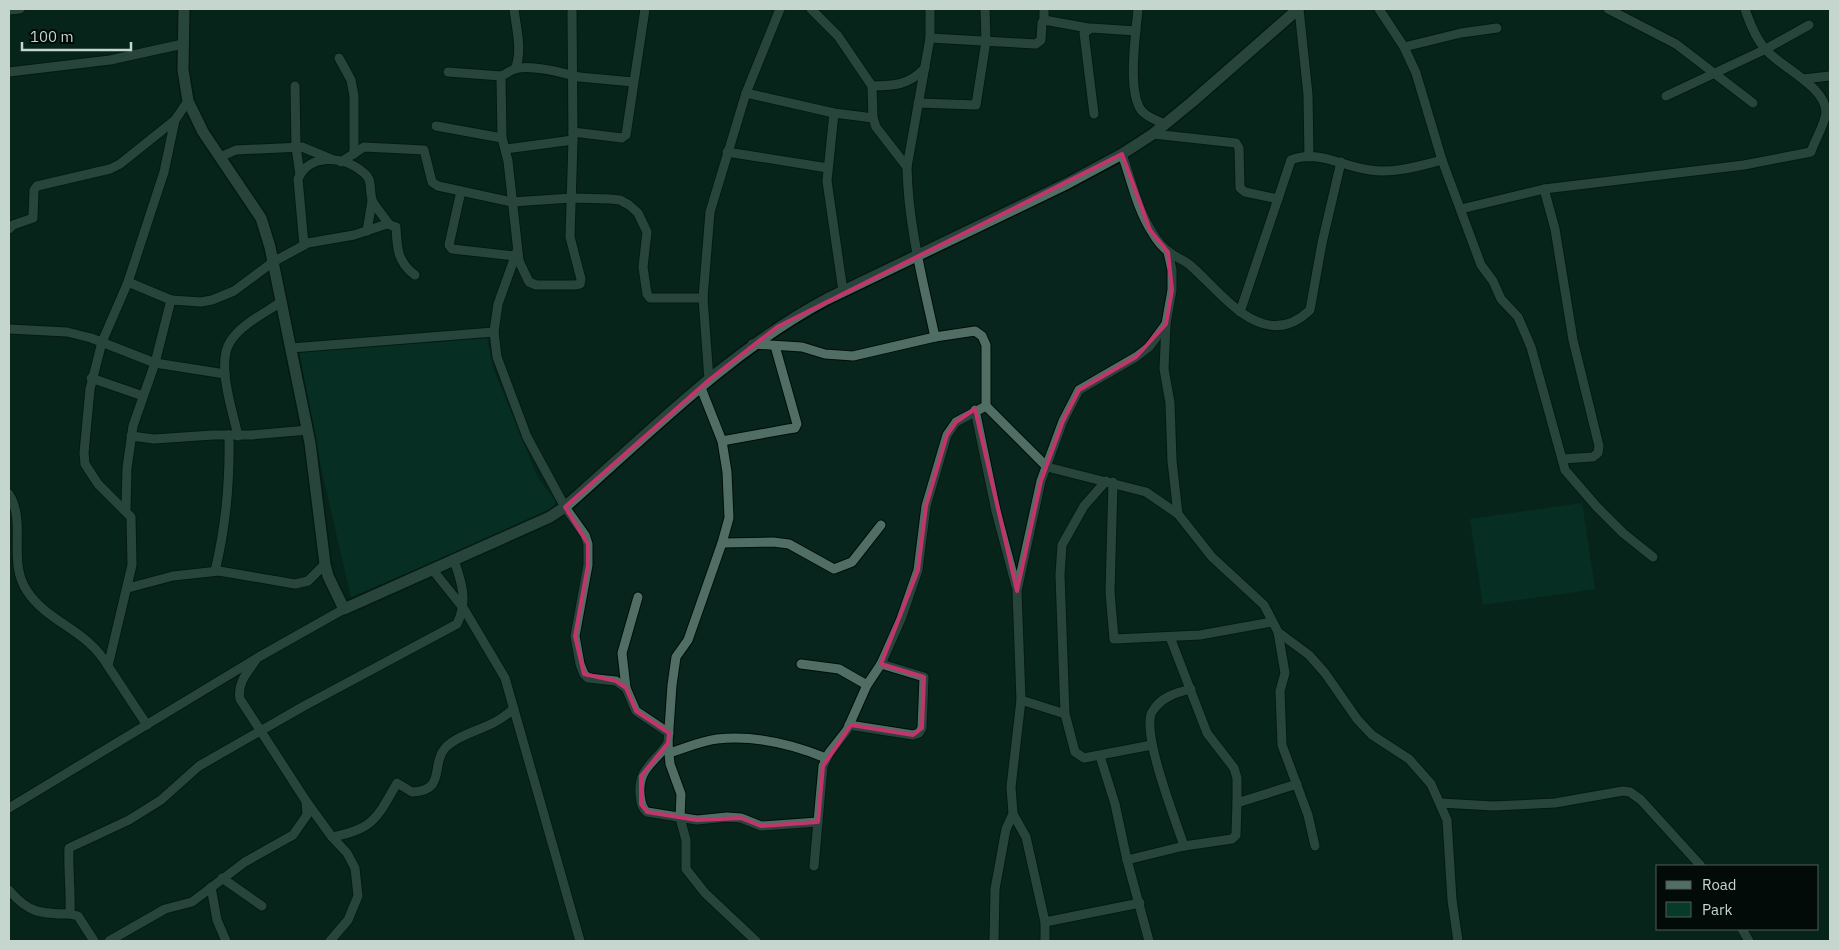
<svg xmlns="http://www.w3.org/2000/svg" width="1839" height="950" font-family="'IBM Plex Sans',sans-serif">
  <style>
    .green { fill: #083a2c }
    .lines { fill: none; stroke-linecap: round; stroke-linejoin: round }
    .minor-casing { stroke: #000d07; stroke-width: 11 }
    .tertiary-casing { stroke: #000d07; stroke-width: 14 }
    .minor { stroke: #506e63; stroke-width: 9 }
    .tertiary { stroke: #506e63; stroke-width: 11 }
    .marked { fill: none; stroke: #c2346c; stroke-width: 4; stroke-linejoin: round }
  </style>
  <rect width="100%" height="100%" fill="#07251c"/>
  <g class="green">
    <path d="M 487,338 L 493,368 L 538,478 L 555,500 L 555,507 L 507,531 L 351,597 L 321,467 L 299,351 Z"/>
    <path d="M 1582,503 L 1595,589 L 1483,605 L 1470,519 Z"/>
  </g>
  <g class="lines">
    <g class="minor-casing">
      <g id="minor">
        <path d="M 514,9 C 516,27 523,52 515,69"/>
        <path d="M 572,9 L 573,140 L 570,237 L 581,279 L 580,284 L 575,285 L 536,285 L 529,282 L 519,261 L 508,161 L 502,138 L 501,76 C 506,74 511,70 515,69 C 531,64 563,73 579,77 L 633,82"/>
        <path d="M 811,9 L 838,36 L 872,86 L 873,118 L 876,127 L 907,167"/>
        <path d="M 1044,9 L 1044,20"/>
        <path d="M 1138,9 C 1136,33 1127,90 1141,110 C 1146,117 1157,120 1164,124"/>
        <path d="M 1299,9 L 1308,95 L 1309,157"/>
        <path d="M 1379,9 L 1404,47 L 1416,73 L 1442,160 L 1481,265 L 1493,281 L 1501,299 L 1518,317 L 1531,347 L 1565,470 L 1597,507 L 1623,533 L 1653,557"/>
        <path d="M 1608,9 L 1676,44 L 1753,103"/>
        <path d="M 9,10 L 20,9"/>
        <path d="M 930,38 L 1036,44 L 1041,40 L 1042,23 L 1044,20 L 1088,28"/>
        <path d="M 1404,47 L 1461,33 L 1497,28"/>
        <path d="M 339,58 L 351,80 L 354,96 L 354,154"/>
        <path d="M 9,72 L 110,60 L 183,44"/>
        <path d="M 448,72 L 501,76"/>
        <path d="M 1803,79 L 1830,76"/>
        <path d="M 295,86 L 296,147 L 300,175"/>
        <path d="M 872,86 C 894,86 909,85 925,68"/>
        <path d="M 746,93 L 834,113 L 873,118"/>
        <path d="M 1666,96 L 1766,49 L 1809,25"/>
        <path d="M 918,103 L 976,105 L 986,41 L 985,9"/>
        <path d="M 834,113 L 827,181 L 843,291"/>
        <path d="M 1094,114 L 1084,33 L 1091,28 L 1136,31"/>
        <path d="M 436,126 L 502,138"/>
        <path d="M 573,132 L 622,138 L 626,135 L 645,9"/>
        <path d="M 1153,134 L 1236,143 L 1239,148 L 1240,188 L 1245,192 L 1278,199"/>
        <path d="M 506,149 L 573,140"/>
        <path d="M 727,152 L 828,168"/>
        <path d="M 1122,154 C 1131,179 1137,209 1152,232 C 1156,239 1162,247 1169,252 C 1176,258 1185,260 1191,266 C 1224,295 1264,354 1310,310 L 1322,243 L 1341,162"/>
        <path d="M 220,157 L 236,150 L 302,147 L 331,159"/>
        <path d="M 341,162 L 364,147 L 424,150 L 432,182 L 438,186 L 512,202 L 572,198 L 610,199 L 620,200 L 629,205 L 638,213 L 647,232 L 643,267 L 647,294 L 650,298 L 703,298"/>
        <path d="M 1544,189 L 1555,229 L 1573,340 L 1599,446 L 1598,453 L 1593,457 L 1562,459"/>
        <path d="M 461,191 L 449,245 L 452,249 L 515,256"/>
        <path d="M 1461,209 L 1544,189 L 1744,165 L 1811,152 C 1815,139 1825,125 1826,112 C 1826,87 1781,67 1766,50 C 1757,40 1749,21 1745,9"/>
        <path d="M 9,229 L 13,225 L 33,218 L 34,190 L 37,186 L 110,169 L 120,164 L 175,120 L 188,101"/>
        <path d="M 367,231 L 372,201"/>
        <path d="M 304,245 L 298,179 C 309,153 344,155 364,173 C 374,181 368,192 373,202 C 377,209 384,217 389,224"/>
        <path d="M 517,251 L 498,304 L 494,332 L 497,357 L 527,437 L 565,507 L 585,535 L 588,544 L 588,565 L 575,636 L 580,664 L 584,674 L 588,678 L 616,681 L 626,688 L 636,711 L 669,733"/>
        <path d="M 1168,252 L 1172,270 L 1172,290 L 1166,324 L 1164,369 L 1170,403 L 1172,461 L 1178,514 L 1212,557 L 1264,605 L 1278,632 L 1285,673 L 1280,691 L 1282,745 L 1308,815 L 1315,846"/>
        <path d="M 171,300 L 201,302 L 212,300 L 234,291 L 273,262 L 308,243 L 354,235 L 387,224 L 396,227 C 397,247 397,262 415,275"/>
        <path d="M 1240,312 L 1291,160 C 1317,149 1344,167 1370,170 C 1393,174 1419,166 1442,160"/>
        <path d="M 9,329 L 67,332 L 91,338 L 155,363 L 225,374"/>
        <path d="M 752,344 L 802,347 L 825,354 L 853,356 L 935,337"/>
        <path d="M 291,348 L 494,332"/>
        <path d="M 91,378 L 143,396"/>
        <path d="M 709,380 L 703,298 L 710,212 L 746,93 L 780,9"/>
        <path d="M 701,388 L 722,441 L 727,472 L 729,518 L 722,543 L 688,640 L 676,657 L 672,685 L 668,743 L 670,764 L 681,794 L 680,818 L 686,840 L 686,869 L 705,893 L 756,941"/>
        <path d="M 986,406 L 1047,467 L 1146,492 L 1178,514"/>
        <path d="M 975,410 L 996,511 L 1016,586"/>
        <path d="M 131,436 L 154,439 L 213,435 L 252,435 L 308,430"/>
        <path d="M 238,436 C 233,412 216,364 230,342 C 240,325 265,313 281,302"/>
        <path d="M 722,441 L 788,429 L 795,428 L 797,424 L 775,346"/>
        <path d="M 1106,481 L 1084,506 L 1062,545 L 1060,575 L 1065,714 L 1075,752 L 1084,758 L 1152,745"/>
        <path d="M 1113,482 L 1110,592 L 1114,639 L 1200,635 L 1272,622"/>
        <path d="M 9,494 C 27,523 7,561 27,591 C 48,623 87,629 108,666"/>
        <path d="M 126,509 L 127,468 L 133,426 L 155,363 L 171,300 L 128,282"/>
        <path d="M 722,543 L 773,542 L 789,544 L 834,569 L 852,562 L 881,525"/>
        <path d="M 432,569 L 464,609 L 505,678 L 580,941"/>
        <path d="M 215,571 C 226,526 230,482 229,435"/>
        <path d="M 128,588 L 173,576 L 219,571 L 295,584 L 308,581 L 325,564"/>
        <path d="M 1278,632 L 1309,655 L 1325,673 L 1357,719 L 1372,735 L 1409,759 L 1431,784 L 1447,820 L 1452,900 L 1458,941"/>
        <path d="M 1170,637 L 1207,733 L 1234,768 L 1237,778 L 1237,803"/>
        <path d="M 256,660 C 247,673 237,683 240,699 L 306,801 L 332,837 L 347,853 L 355,868 L 358,896 L 348,920 L 330,941"/>
        <path d="M 801,664 L 839,669 L 867,685"/>
        <path d="M 626,688 L 622,653 L 638,597"/>
        <path d="M 1021,700 L 1065,714"/>
        <path d="M 147,725 L 108,666 L 132,565 L 131,517 L 98,484 L 85,464 L 84,453 L 90,389 L 102,342 L 128,282 L 164,172 L 175,120"/>
        <path d="M 849,725 L 913,735 L 919,733 L 922,728 L 924,677 L 881,664"/>
        <path d="M 668,743 C 655,763 638,768 640,794 C 641,801 641,808 647,812 L 697,820 L 727,817 L 741,818 L 761,826 L 818,822"/>
        <path d="M 669,753 C 685,748 701,741 717,739 C 755,735 792,744 826,758"/>
        <path d="M 1100,756 L 1115,804 L 1127,860 L 1149,941"/>
        <path d="M 1441,803 L 1493,806 L 1555,803 L 1623,791 L 1630,792 L 1641,800 L 1701,866"/>
        <path d="M 9,808 L 257,658 L 344,609"/>
        <path d="M 1013,814 L 1026,837 L 1045,922 L 1045,941"/>
        <path d="M 332,837 C 374,829 377,818 397,783 L 412,792 C 447,791 430,764 446,747 C 457,736 477,731 491,724 C 499,721 507,714 514,709"/>
        <path d="M 1184,846 C 1176,821 1141,733 1152,712 C 1161,697 1175,693 1191,689"/>
        <path d="M 1127,860 L 1184,846 L 1232,839 L 1236,835 L 1237,803 L 1297,784"/>
        <path d="M 814,866 L 823,766 L 829,753 L 847,730 L 867,685 L 881,664 L 901,619 L 918,570 L 926,506 L 947,435 L 956,422 L 986,406 L 986,345 L 982,336 L 975,331 L 935,337 C 923,282 908,224 907,167 L 930,38 L 930,9"/>
        <path d="M 222,878 L 262,906"/>
        <path d="M 211,887 L 217,920 L 226,941"/>
        <path d="M 9,890 C 28,913 41,914 70,914"/>
        <path d="M 1045,922 L 1140,903"/>
        <path d="M 1742,929 L 1749,941"/>
        <path d="M 94,941 L 78,916 L 70,914 C 71,891 68,870 69,848 L 129,820 L 161,800 L 199,766 L 304,706 L 457,624 C 468,601 462,583 454,560"/>
        <path d="M 109,941 L 165,909 L 192,902 L 245,862 L 293,835 L 307,815 L 306,801"/>
        <path d="M 994,941 L 995,889 L 1006,829 L 1013,814 L 1011,787 L 1021,700 L 1017,591 L 1041,481 L 1063,421 L 1079,390 L 1136,357 L 1149,347 L 1166,324"/>
      </g>
    </g>
    <g class="tertiary-casing">
      <path id="tertiary" d="M 184,9 L 183,70 L 188,101 L 203,132 L 261,218 L 270,247 L 310,443 L 325,564 L 328,576 L 344,609 L 550,517 L 565,507 C 648,434 729,351 827,299 L 1068,183 L 1122,154 L 1153,134 L 1192,102 L 1298,9"/>
    </g>
    <use href="#minor" class="minor"/>
    <use href="#tertiary" class="tertiary"/>
  </g>
  <path d="M0 0H1839V950H0ZM 1122,154 L 1150,230 L 1168,252 L 1172,290 L 1166,324 L 1136,357 L 1079,390 L 1063,421 L 1041,481 L 1017,591 L 975,409 L 956,422 L 947,435 L 926,506 L 918,570 L 881,664 L 924,677 L 922,728 L 913,735 L 851,725 L 823,766 L 818,822 L 761,826 L 741,818 L 697,820 L 647,812 L 641,804 L 641,776 L 668,743 L 669,733 L 636,711 L 626,688 L 616,681 L 584,674 L 575,636 L 588,565 L 588,544 L 565,507 L 709,380 L 777,327 Z" fill="#07251c" fill-opacity=".55" fill-rule="evenodd"/>
  <path class="marked" d="M 1122,154 L 1150,230 L 1168,252 L 1172,290 L 1166,324 L 1136,357 L 1079,390 L 1063,421 L 1041,481 L 1017,591 L 975,409 L 956,422 L 947,435 L 926,506 L 918,570 L 881,664 L 924,677 L 922,728 L 913,735 L 851,725 L 823,766 L 818,822 L 761,826 L 741,818 L 697,820 L 647,812 L 641,804 L 641,776 L 668,743 L 669,733 L 636,711 L 626,688 L 616,681 L 584,674 L 575,636 L 588,565 L 588,544 L 565,507 L 709,380 L 777,327 Z"/>
  <rect width="1839" height="950" fill="none" stroke="#c5d6cf" stroke-width="20"/>
  <rect x="1656" y="865" width="162" height="65" fill="#020b07" stroke="#505c57"/>
  <rect x="1666" y="881" width="25" height="8" fill="#506e63" stroke="#505c57"/>
  <text x="1702" y="890" font-size="15" fill="#c5d6cf">Road</text>
  <rect x="1666" y="902" width="25" height="15" fill="#083a2c" stroke="#505c57"/>
  <text x="1702" y="915" font-size="15" fill="#c5d6cf">Park</text>
  <path d="M22 42v8h109v-8" fill="none" stroke="#c5d6cf" stroke-width="2.5"/>
  <text x="30" y="42" font-size="15" fill="#c5d6cf" stroke="#020b07" stroke-width="4" paint-order="stroke">100 m</text>
</svg>
